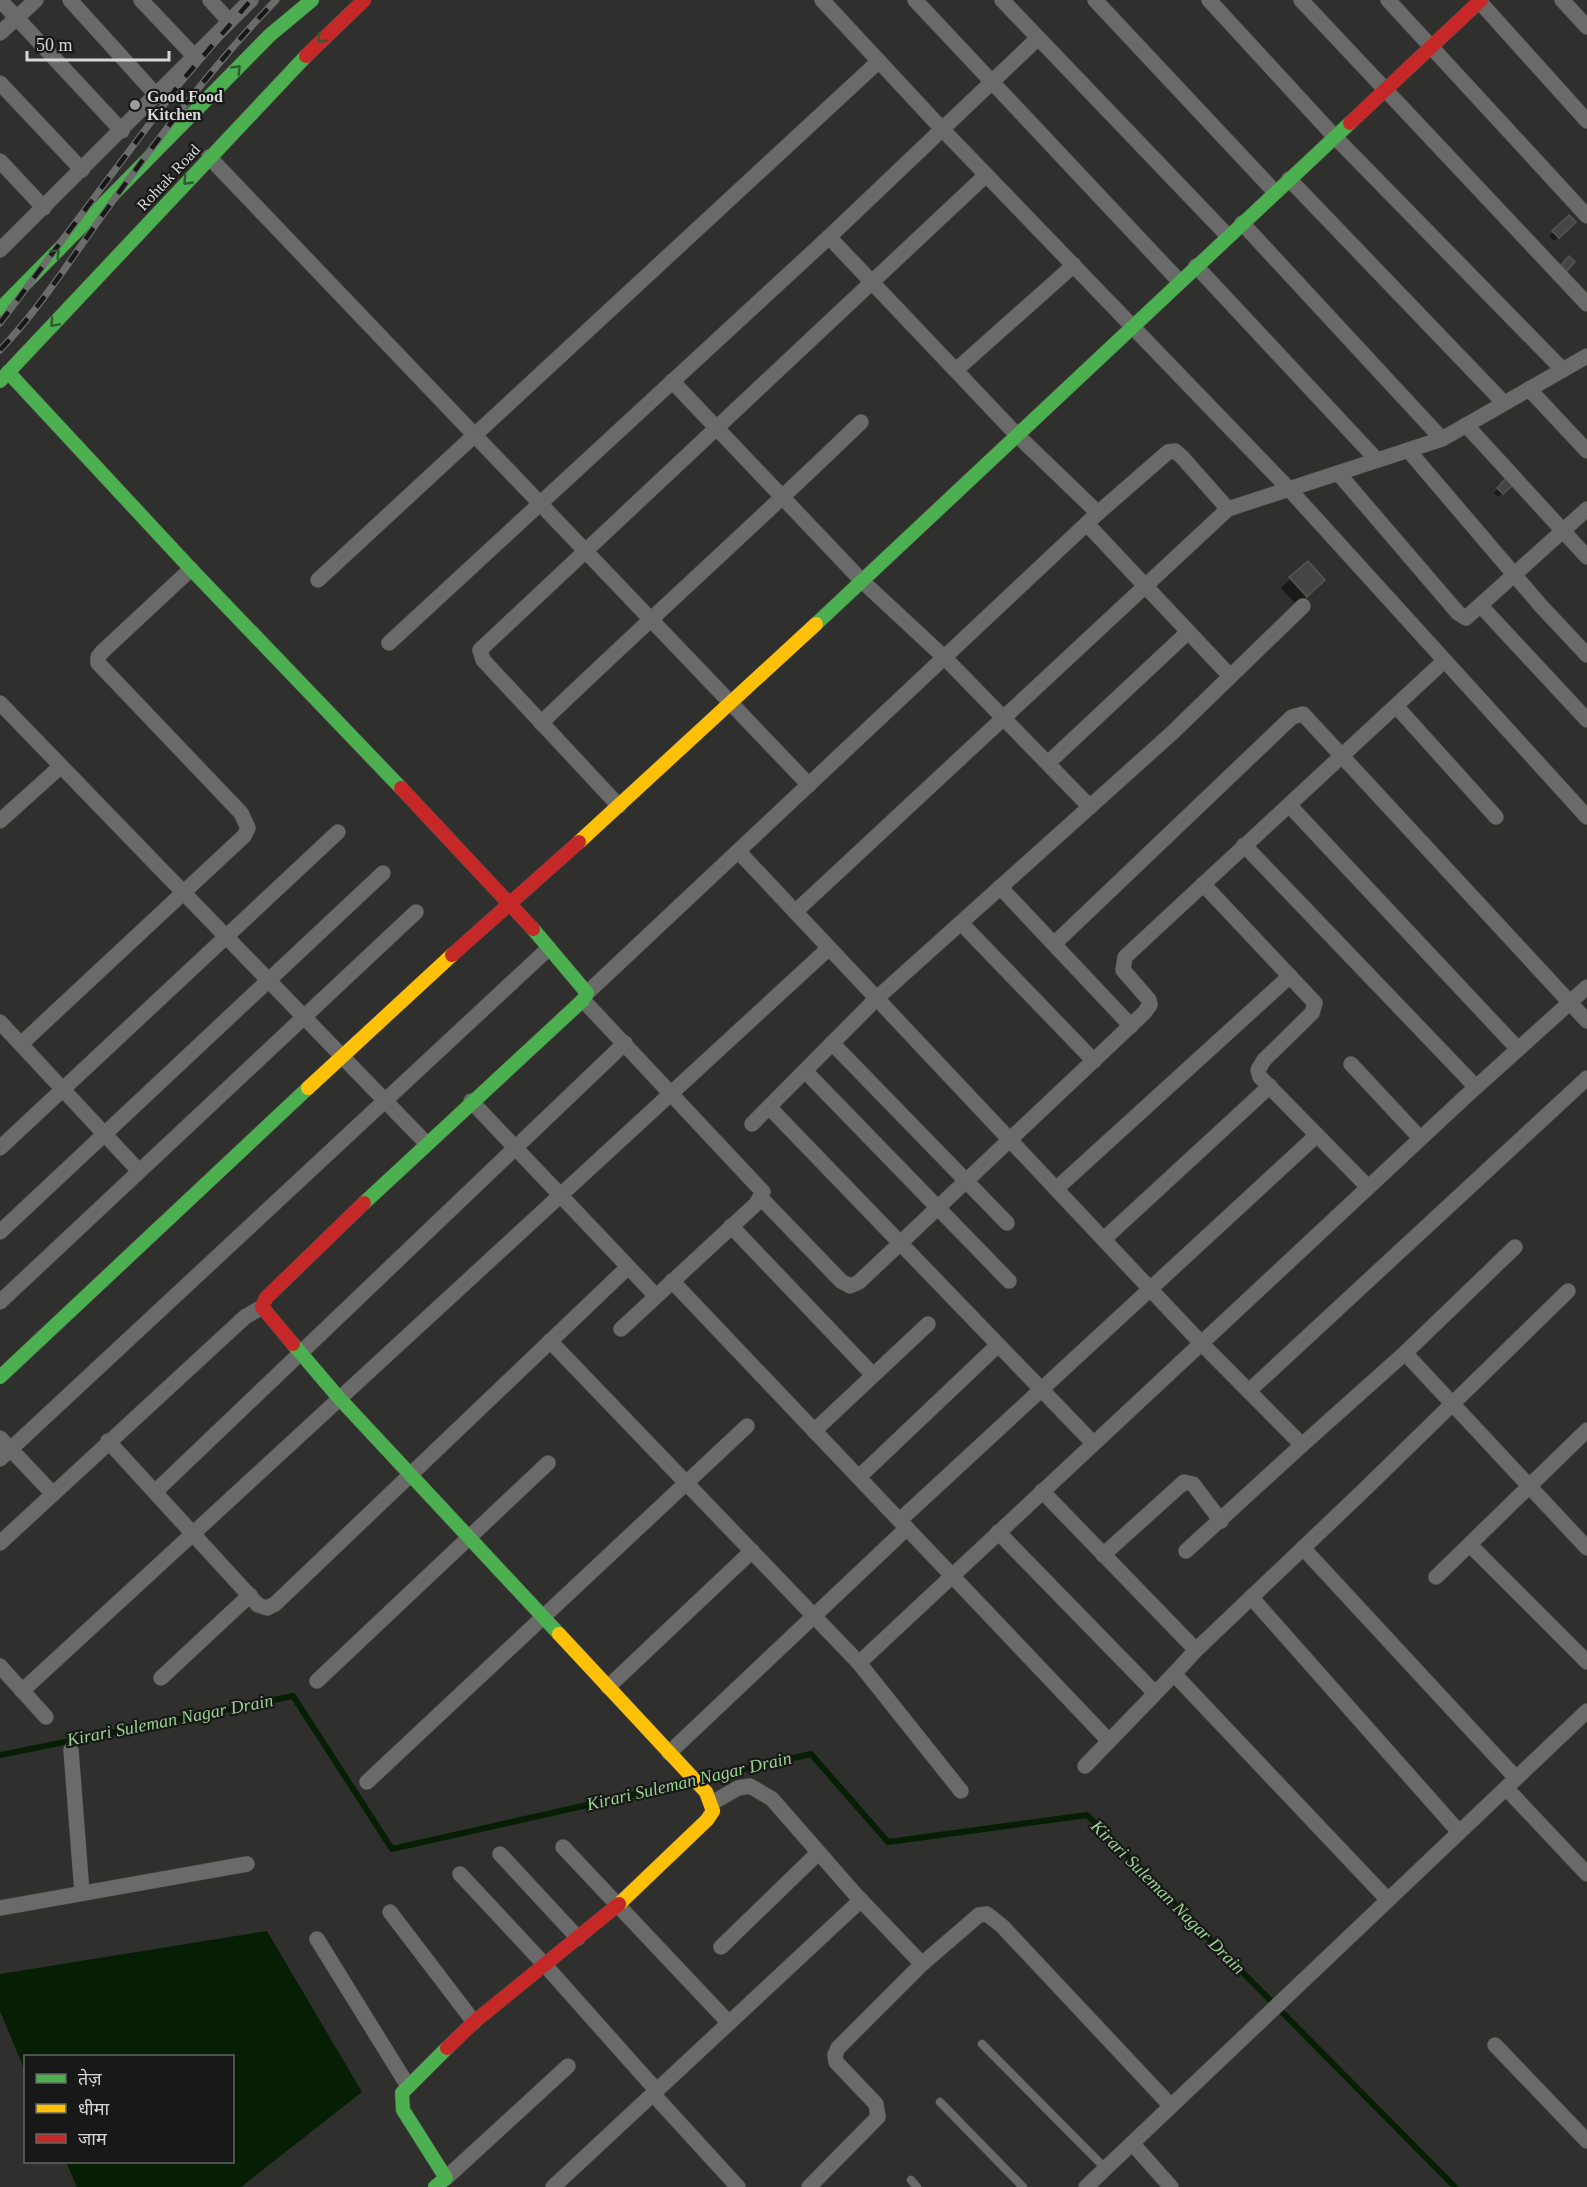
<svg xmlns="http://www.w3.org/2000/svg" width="1587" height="2187" font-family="'Times New Roman','Noto Sans Devanagari',serif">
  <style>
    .water { fill: #061f04 }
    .shadow { fill: #0007 }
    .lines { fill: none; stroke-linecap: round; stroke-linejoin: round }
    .stream { stroke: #061f04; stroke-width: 6 }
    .building { fill: #454644; stroke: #545654; stroke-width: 1.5 }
    .lane-casing { stroke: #4a4b49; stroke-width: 9 }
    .street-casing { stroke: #4a4b49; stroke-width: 16 }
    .fast-casing { stroke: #4a4b49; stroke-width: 15 }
    .slow-casing { stroke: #4a4b49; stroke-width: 15 }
    .jam-casing { stroke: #4a4b49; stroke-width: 15 }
    .lane { stroke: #696a69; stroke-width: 8 }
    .street { stroke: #696a69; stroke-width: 15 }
    .fast { stroke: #4caf50; stroke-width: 14 }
    .slow { stroke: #ffc107; stroke-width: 14 }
    .jam { stroke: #c62828; stroke-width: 14 }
    .rail-casing { stroke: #6b6d6b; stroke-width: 7 }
    .rail { stroke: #171817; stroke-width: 4.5; stroke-dasharray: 14; stroke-linecap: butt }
    .oneway { stroke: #2f5c31 }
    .poi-dot { fill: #9c9d9b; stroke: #171817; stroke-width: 2 }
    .labels { text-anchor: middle; stroke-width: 4.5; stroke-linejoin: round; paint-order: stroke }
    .poi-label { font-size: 16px; font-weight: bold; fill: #d6d8d6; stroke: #171817; text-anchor: start }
    .street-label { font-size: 16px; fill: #d6d8d6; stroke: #171817 }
    .water-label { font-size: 18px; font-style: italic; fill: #98d38f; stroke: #171817 }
  </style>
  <rect width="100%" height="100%" fill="#2f302e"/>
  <path class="water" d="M 267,1931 L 362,2092 L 241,2187 L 77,2187 L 66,2162 L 232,2162 L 232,2056 L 26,2056 L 25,2071 L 0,2011 L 0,1974 Z"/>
  <g class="shadow">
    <path d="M 1569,217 L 1574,222 L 1554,241 L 1549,236 Z"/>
    <path d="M 1506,480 L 1511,485 L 1498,497 L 1494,493 Z"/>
    <path d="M 1308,563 L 1323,580 L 1297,605 L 1281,588 Z"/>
  </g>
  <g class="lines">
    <g class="stream">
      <path d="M 0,1755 L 293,1696 L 392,1849 L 689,1782"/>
      <path d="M 701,1779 L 811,1754 L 888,1842 L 1087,1815 L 1455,2187"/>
    </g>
  </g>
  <g class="building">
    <path d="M 1569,215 L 1576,222 L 1559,238 L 1552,231 Z"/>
    <path d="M 1569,256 L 1575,262 L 1567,271 L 1561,265 Z"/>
    <path d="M 1506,478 L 1513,485 L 1503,494 L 1497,488 Z"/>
    <path d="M 1308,561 L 1325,580 L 1307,597 L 1289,577 Z"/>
  </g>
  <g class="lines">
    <g class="lane-casing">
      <g id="lane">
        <path d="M 982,2044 L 1105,2168"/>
        <path d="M 940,2102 L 1023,2187"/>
        <path d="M 911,2180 L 917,2187"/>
      </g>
    </g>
    <g class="street-casing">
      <g id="street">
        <path d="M 0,0 L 122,131"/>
        <path d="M 70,0 L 157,96"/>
        <path d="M 141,0 L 195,57"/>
        <path d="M 210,0 L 229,21"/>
        <path d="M 822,0 L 942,129 L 1289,489 L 1587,817"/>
        <path d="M 915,0 L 1180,282"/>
        <path d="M 1002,0 L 1228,236"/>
        <path d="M 1095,0 L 1275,192"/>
        <path d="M 1209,0 L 1334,136 L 1563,370"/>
        <path d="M 1301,0 L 1587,304"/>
        <path d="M 1388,0 L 1587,216"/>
        <path d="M 1478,0 L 1587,121"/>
        <path d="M 1562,0 L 1587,27"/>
        <path d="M 0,33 L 36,0"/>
        <path d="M 0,83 L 82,170"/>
        <path d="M 209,157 L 809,785"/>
        <path d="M 0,161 L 44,208"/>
        <path d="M 1289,179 L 1504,403"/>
        <path d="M 1242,223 L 1442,439"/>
        <path d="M 829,237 L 1017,435 L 1098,513"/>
        <path d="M 0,250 L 251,0"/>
        <path d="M 1196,266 L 1377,460"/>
        <path d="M 956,370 L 1074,265"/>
        <path d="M 672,381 L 862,581 L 945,658 L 1090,807"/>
        <path d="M 1529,389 L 1587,451"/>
        <path d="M 1466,425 L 1587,557"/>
        <path d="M 1408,450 L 1541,606 L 1587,655"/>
        <path d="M 1338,473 L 1458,613 L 1466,618 L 1587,509"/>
        <path d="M 1087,524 L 1230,676"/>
        <path d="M 318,580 L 879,61"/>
        <path d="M 1481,606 L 1587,720"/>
        <path d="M 389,643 L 829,237 L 1038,38"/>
        <path d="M 0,703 L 426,1143"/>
        <path d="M 1396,706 L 1496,817"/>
        <path d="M 541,723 C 647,621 756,524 861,422"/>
        <path d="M 1048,763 L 1188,632"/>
        <path d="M 1289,805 L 1518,1049"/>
        <path d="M 619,806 L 483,660 L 480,650 L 986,175"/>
        <path d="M 0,821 L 61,766"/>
        <path d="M 1244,845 L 1476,1087"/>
        <path d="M 738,851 L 1201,1343 L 1302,1445 L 1405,1353 L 1515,1247"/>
        <path d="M 1203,884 L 1315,1003 L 1312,1013 L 1264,1060 L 1258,1070 L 1260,1077 L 1368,1187"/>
        <path d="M 1000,887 L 1131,1026"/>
        <path d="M 795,912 L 1228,509"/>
        <path d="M 961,923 L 1094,1061"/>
        <path d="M 1054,944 L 1292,717 L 1303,714 L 1587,1021"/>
        <path d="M 587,993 L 1098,513 L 1168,452 L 1175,451 L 1182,457 L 1228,509 L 1442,439 L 1587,356"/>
        <path d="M 583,1000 L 763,1192 L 756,1204 L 621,1329"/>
        <path d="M 0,1022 L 139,1171"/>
        <path d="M 832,1043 L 1007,1223"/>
        <path d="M 21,1044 L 244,836 L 248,828 L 241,813 L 98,663 L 98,657 L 102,652 L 191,569"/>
        <path d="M 1351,1064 L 1420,1138"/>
        <path d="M 805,1071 L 1009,1281"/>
        <path d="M 471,1101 L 656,1296"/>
        <path d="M 769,1107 L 1093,1443"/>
        <path d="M 752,1124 L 877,998 L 1172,733 L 1303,606"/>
        <path d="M 0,1148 L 338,832"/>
        <path d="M 1056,1189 L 1290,976"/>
        <path d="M 761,1198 L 841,1281 L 850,1286 L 859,1282 L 1144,1013 L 1150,1005 L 1149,1000 L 1123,970 L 1125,957 L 1444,661"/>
        <path d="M 731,1226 L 873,1375"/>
        <path d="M 0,1232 L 383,873"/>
        <path d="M 1104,1239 L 1270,1086"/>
        <path d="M 672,1281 L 1109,1741"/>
        <path d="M 0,1302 L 416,912"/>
        <path d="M 550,1341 L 859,1663 L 961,1791"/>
        <path d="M 1405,1353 L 1587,1548"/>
        <path d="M 1250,1390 L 1587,1078"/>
        <path d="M 814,1431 L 928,1324"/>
        <path d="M 0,1438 L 53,1494"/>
        <path d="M 108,1441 L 258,1605 L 267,1608 L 275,1604 L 627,1268"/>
        <path d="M 0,1459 L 549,948"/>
        <path d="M 859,1477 L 998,1345"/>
        <path d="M 156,1491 L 625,1043"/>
        <path d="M 1042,1491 L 1196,1650 L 1174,1674 L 1388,1900"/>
        <path d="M 900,1520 L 1317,1135"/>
        <path d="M 998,1532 L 1155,1693"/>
        <path d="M 0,1543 L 245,1317 L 262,1307"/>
        <path d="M 1470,1545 L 1587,1662"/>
        <path d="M 1303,1548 L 1516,1778"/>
        <path d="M 1186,1551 L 1302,1445"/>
        <path d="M 1103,1555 L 1184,1482 L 1193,1484 L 1221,1521"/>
        <path d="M 1436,1577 L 1587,1430"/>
        <path d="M 1251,1597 L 1459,1832"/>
        <path d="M 1196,1650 L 1364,1490 L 1568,1291"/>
        <path d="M 859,1663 L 1464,1098 L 1587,987"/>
        <path d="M 0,1666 L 46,1717"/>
        <path d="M 161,1678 L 250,1595"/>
        <path d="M 317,1681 L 548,1463"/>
        <path d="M 608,1687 L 752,1551"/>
        <path d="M 22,1691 L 829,948"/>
        <path d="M 71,1750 L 82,1893"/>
        <path d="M 669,1753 L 907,1528"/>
        <path d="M 1085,1766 L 1174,1674"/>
        <path d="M 367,1782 L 747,1426"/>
        <path d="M 1506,1788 L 1587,1874"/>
        <path d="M 712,1803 L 738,1788 L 750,1786 L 772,1799 L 855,1894 L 922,1964"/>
        <path d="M 563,1847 L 729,2023"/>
        <path d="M 500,1854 L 578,1938"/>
        <path d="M 460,1874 L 544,1964 L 657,2091"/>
        <path d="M 0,1908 L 247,1864"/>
        <path d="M 390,1912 L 474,2022"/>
        <path d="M 317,1939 L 408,2086"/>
        <path d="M 721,1947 L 818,1853"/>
        <path d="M 1495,2045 L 1587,2141"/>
        <path d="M 653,2094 L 738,2187"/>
        <path d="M 1132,2143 L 1171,2187"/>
        <path d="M 446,2178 L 568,2066"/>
        <path d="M 553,2187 L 861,1900"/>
        <path d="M 809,2187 L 878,2117 L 876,2104 L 836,2062 L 835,2055 L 838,2048 L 922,1964 L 979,1915 L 987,1914 L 1002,1926 L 1171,2106"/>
        <path d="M 1086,2187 L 1587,1711"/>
      </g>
    </g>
    <g class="fast-casing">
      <g id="fast">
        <path d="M 0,309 L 270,35 L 312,0"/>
        <path d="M 8,372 L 191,569 L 401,788"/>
        <path d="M 0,381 L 306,56"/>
        <path d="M 816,624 L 1350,123"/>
        <path d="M 364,1203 L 583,1000 L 587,993 L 533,929"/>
        <path d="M 293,1344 L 339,1398 L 559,1634"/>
        <path d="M 0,1377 L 308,1088"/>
        <path d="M 435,2187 L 446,2178 L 403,2110 L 402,2093 L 447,2048"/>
      </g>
    </g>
    <g class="slow-casing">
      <g id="slow">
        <path d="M 579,842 L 816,624"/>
        <path d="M 308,1088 L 452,955"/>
        <path d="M 559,1634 L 706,1792 L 713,1811 L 707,1820 L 619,1904"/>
      </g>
    </g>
    <g class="jam-casing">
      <g id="jam">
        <path d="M 306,56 L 364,0"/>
        <path d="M 1350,123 L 1481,0"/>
        <path d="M 401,788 L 533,929"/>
        <path d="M 452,955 L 579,842"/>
        <path d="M 293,1344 L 262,1307 L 266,1298 L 364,1203"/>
        <path d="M 447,2048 L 474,2022 L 619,1904"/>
      </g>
    </g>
    <use href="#lane" class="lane"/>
    <use href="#street" class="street"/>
    <use href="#fast" class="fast"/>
    <use href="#slow" class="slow"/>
    <use href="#jam" class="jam"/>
    <g class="rail-casing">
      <g id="rail">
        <path d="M 0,323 L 181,82 L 251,0"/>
        <path d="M 0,350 C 41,307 72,257 107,209 C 159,137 215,63 276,0"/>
      </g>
    </g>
    <use href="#rail" class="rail"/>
  </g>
  <defs><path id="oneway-chevron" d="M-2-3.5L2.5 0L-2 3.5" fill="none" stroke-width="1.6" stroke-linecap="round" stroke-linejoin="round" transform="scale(1.5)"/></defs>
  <g class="oneway">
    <use href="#oneway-chevron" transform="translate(321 39) rotate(134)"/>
    <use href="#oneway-chevron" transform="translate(237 69) rotate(-46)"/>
    <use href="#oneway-chevron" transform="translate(187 181) rotate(134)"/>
    <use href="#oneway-chevron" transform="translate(56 253) rotate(-45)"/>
    <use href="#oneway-chevron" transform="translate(54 323) rotate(133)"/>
  </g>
  <circle class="poi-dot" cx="135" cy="105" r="6"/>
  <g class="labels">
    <g class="poi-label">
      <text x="147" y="102">Good Food<tspan x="147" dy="18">Kitchen</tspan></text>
    </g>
    <g class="street-label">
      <text transform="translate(168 177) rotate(-47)" y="6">Rohtak Road</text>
    </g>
    <g class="water-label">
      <text transform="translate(170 1720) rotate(-11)" y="6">Kirari Suleman Nagar Drain</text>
      <text transform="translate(689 1781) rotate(-13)" y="6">Kirari Suleman Nagar Drain</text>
      <text transform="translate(1168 1897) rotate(45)" y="6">Kirari Suleman Nagar Drain</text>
    </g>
  </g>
  <rect x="24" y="2055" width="210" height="108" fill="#171817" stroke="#636563" stroke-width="1.5"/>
  <rect x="36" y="2074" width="30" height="9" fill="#4caf50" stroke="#636563" stroke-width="1.5"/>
  <text x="78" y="2085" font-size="18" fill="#d6d8d6">तेज़</text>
  <rect x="36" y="2104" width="30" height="9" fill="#ffc107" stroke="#636563" stroke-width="1.5"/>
  <text x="78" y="2115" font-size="18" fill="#d6d8d6">धीमा</text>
  <rect x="36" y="2134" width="30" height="9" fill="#c62828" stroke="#636563" stroke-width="1.5"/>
  <text x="78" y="2145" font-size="18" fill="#d6d8d6">जाम</text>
  <path d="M27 51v9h142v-9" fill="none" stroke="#d6d8d6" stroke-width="3"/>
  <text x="36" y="51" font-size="18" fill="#d6d8d6" stroke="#171817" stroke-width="4.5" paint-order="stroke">50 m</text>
</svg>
